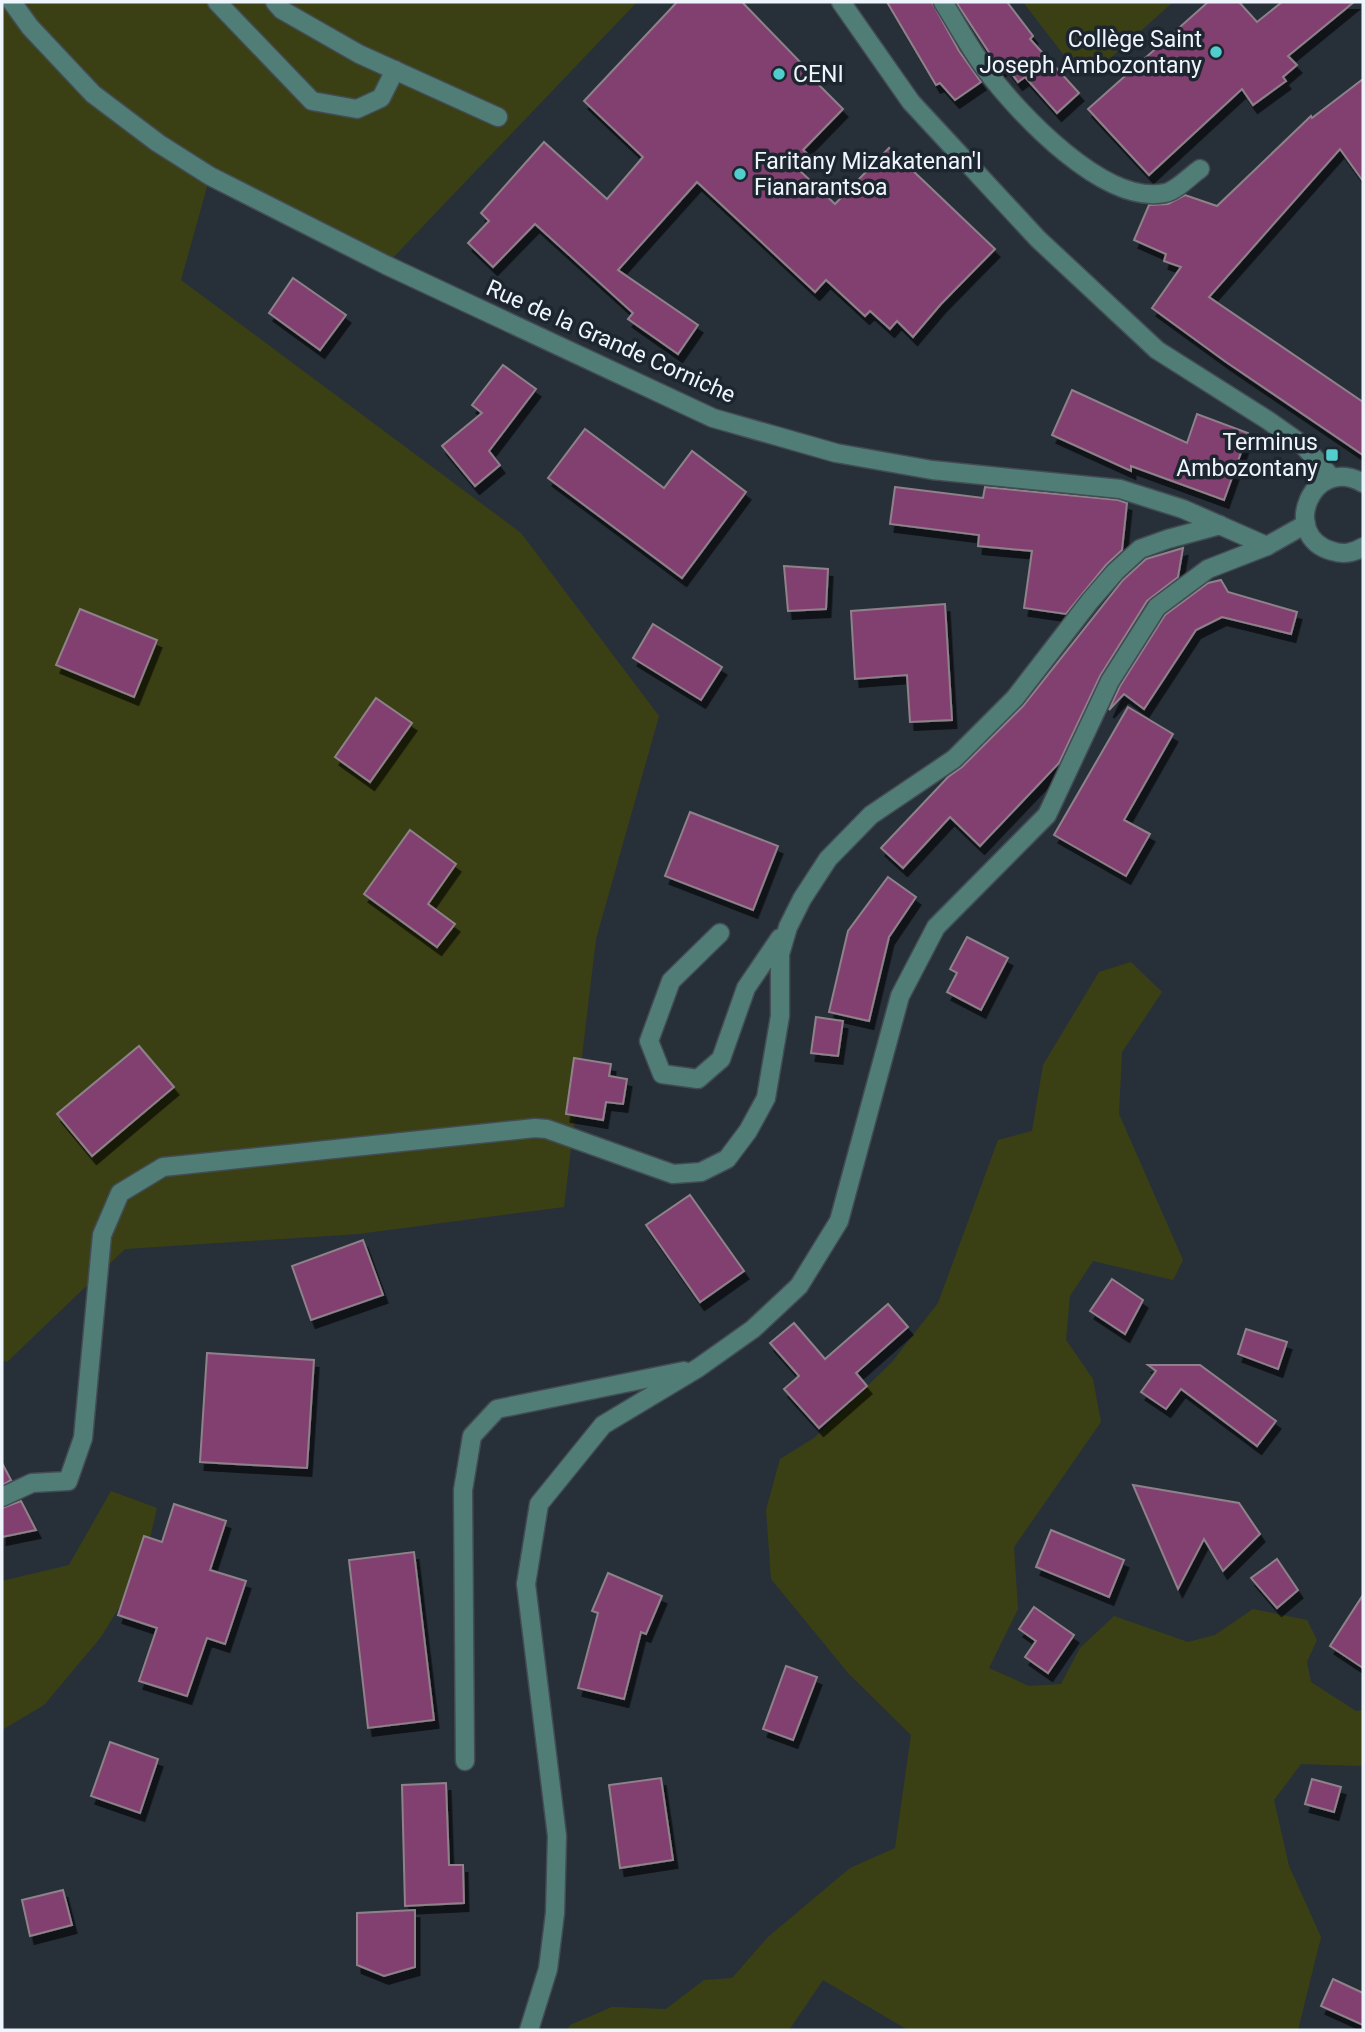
<svg xmlns="http://www.w3.org/2000/svg" width="1365" height="2032" font-family="Roboto,sans-serif">
  <style>
    .green { fill: #3b4014 }
    .building { fill: #824171; stroke: #8f818a; stroke-width: 2; filter: url(#shadow) }
    .lines { fill: none; stroke-linecap: round; stroke-linejoin: round }
    .minor-casing { stroke: #434c54; stroke-width: 21 }
    .minor { stroke: #517d77; stroke-width: 18 }
    .poi-dot { fill: #52cdcd; stroke: #1d262f; stroke-width: 2.5 }
    .labels { text-anchor: middle; stroke-width: 7; stroke-linejoin: round; paint-order: stroke }
    .poi-label { font-size: 23px; fill: #eff5fc; stroke: #1d262f; text-anchor: end }
    .street-label { font-size: 23px; fill: #eff5fc; stroke: #1d262f }
  </style>
  <defs>
    <filter id="shadow"><feDropShadow dx="4.5" dy="8" stdDeviation="0" flood-color="#0009"/></filter>
  </defs>
  <rect width="100%" height="100%" fill="#273039"/>
  <g class="green">
    <path d="M 2,2 L 637,2 L 386,265 L 210,176 L 181,280 L 521,533 L 659,716 L 596,939 L 564,1207 L 358,1234 L 125,1249 L 7,1362 L 2,1360 Z"/>
    <path d="M 1023,2 L 1173,2 L 1098,69 C 1088,74 1082,74 1073,67 Z"/>
    <path d="M 1131,962 L 1162,992 L 1122,1052 L 1119,1114 L 1183,1260 L 1173,1280 L 1093,1261 L 1070,1296 L 1066,1340 L 1093,1379 L 1101,1422 L 1014,1547 L 1018,1609 L 989,1668 L 1029,1686 L 1061,1684 L 1080,1648 L 1114,1616 L 1188,1642 L 1215,1635 L 1253,1609 L 1307,1620 L 1317,1640 L 1307,1662 L 1311,1682 L 1356,1711 L 1363,1710 L 1363,1766 L 1301,1764 L 1274,1800 L 1289,1866 L 1321,1937 L 1298,2030 L 908,2030 L 823,1980 L 789,2030 L 567,2030 L 570,2025 L 612,2007 L 666,2009 L 704,1980 L 732,1978 L 768,1937 L 850,1868 L 895,1848 L 911,1735 L 849,1674 L 771,1579 L 766,1510 L 780,1459 L 814,1438 L 892,1362 L 938,1303 L 998,1140 L 1032,1131 L 1043,1065 L 1099,972 Z"/>
    <path d="M 111,1491 L 157,1508 L 143,1568 L 101,1637 L 44,1705 L 2,1730 L 2,1581 L 69,1565 Z"/>
  </g>
  <g class="building">
    <path d="M 677,2 L 742,2 L 804,66 L 802,68 L 843,109 L 803,150 L 809,155 L 797,168 L 835,204 L 889,148 L 995,249 L 941,304 L 913,337 L 897,321 L 890,329 L 870,311 L 865,316 L 826,280 L 815,292 L 697,182 L 618,270 L 698,325 L 678,354 L 628,319 L 633,313 L 535,224 L 493,267 L 468,243 L 489,221 L 481,213 L 544,142 L 607,199 L 643,157 L 584,101 Z"/>
    <path d="M 887,2 L 932,2 L 959,51 L 981,82 L 955,100 L 940,83 L 936,85 Z"/>
    <path d="M 956,2 L 1007,2 L 1033,36 L 1030,39 L 1079,93 L 1057,113 L 1025,77 L 1018,82 L 1005,65 L 1000,69 Z"/>
    <path d="M 1208,2 L 1239,2 L 1257,22 L 1282,2 L 1354,2 L 1288,56 L 1297,65 L 1283,77 L 1286,81 L 1253,105 L 1242,89 L 1149,175 L 1088,109 Z"/>
    <path d="M 1363,79 L 1363,181 L 1340,149 L 1209,297 L 1363,402 L 1363,455 L 1226,362 L 1152,308 L 1181,267 L 1164,261 L 1166,254 L 1134,240 L 1149,205 L 1168,204 L 1185,195 L 1217,206 L 1311,116 L 1312,118 Z"/>
    <path d="M 293,278 L 346,315 L 320,350 L 269,313 Z"/>
    <path d="M 503,365 L 536,389 L 489,451 L 500,465 L 475,486 L 442,446 L 482,413 L 472,405 Z"/>
    <path d="M 1072,390 L 1187,443 L 1197,414 L 1248,433 L 1224,500 L 1131,466 L 1131,471 L 1052,435 Z"/>
    <path d="M 585,429 L 664,488 L 692,451 L 746,492 L 682,578 L 548,478 Z"/>
    <path d="M 895,487 L 983,498 L 985,487 L 1118,500 L 1127,503 L 1122,550 L 1106,565 L 1066,614 L 1024,608 L 1032,551 L 978,546 L 979,535 L 890,524 Z"/>
    <path d="M 1183,548 L 1178,577 L 1147,601 L 1100,676 L 1059,763 L 980,846 L 950,817 L 903,868 L 881,848 L 948,777 L 962,767 L 1023,706 L 1123,580 L 1146,559 Z"/>
    <path d="M 784,566 L 828,569 L 826,609 L 788,611 Z"/>
    <path d="M 1221,580 L 1228,592 L 1297,612 L 1291,634 L 1222,617 L 1196,630 L 1144,709 L 1124,694 L 1109,710 L 1120,686 L 1165,615 L 1208,583 Z"/>
    <path d="M 945,604 L 952,720 L 910,722 L 907,675 L 855,679 L 851,611 Z"/>
    <path d="M 80,609 L 157,640 L 134,697 L 56,665 Z"/>
    <path d="M 653,624 L 722,667 L 701,700 L 633,658 Z"/>
    <path d="M 376,698 L 412,723 L 370,782 L 335,757 Z"/>
    <path d="M 1128,707 L 1173,734 L 1124,820 L 1150,834 L 1126,876 L 1054,835 Z"/>
    <path d="M 690,812 L 778,846 L 753,910 L 665,876 Z"/>
    <path d="M 410,830 L 456,864 L 428,904 L 455,924 L 437,947 L 364,894 Z"/>
    <path d="M 888,877 L 916,897 L 889,937 L 869,1021 L 829,1012 L 848,931 Z"/>
    <path d="M 967,937 L 1008,958 L 981,1010 L 947,992 L 957,973 L 950,969 Z"/>
    <path d="M 816,1017 L 843,1021 L 838,1056 L 811,1053 Z"/>
    <path d="M 139,1046 L 174,1087 L 92,1156 L 57,1114 Z"/>
    <path d="M 574,1058 L 611,1064 L 609,1076 L 627,1079 L 623,1104 L 606,1102 L 603,1120 L 566,1114 Z"/>
    <path d="M 690,1195 L 744,1271 L 700,1302 L 646,1225 Z"/>
    <path d="M 363,1240 L 383,1295 L 311,1320 L 292,1266 Z"/>
    <path d="M 1112,1279 L 1143,1300 L 1125,1334 L 1090,1311 Z"/>
    <path d="M 888,1304 L 908,1327 L 856,1373 L 867,1386 L 819,1428 L 784,1389 L 799,1376 L 770,1343 L 794,1323 L 825,1359 Z"/>
    <path d="M 1246,1329 L 1287,1342 L 1278,1369 L 1238,1354 Z"/>
    <path d="M 207,1353 L 314,1360 L 307,1468 L 200,1462 Z"/>
    <path d="M 1148,1365 L 1200,1365 L 1276,1421 L 1257,1446 L 1181,1389 L 1166,1409 L 1141,1392 L 1156,1371 Z"/>
    <path d="M 2,1463 L 11,1480 L 2,1485 Z"/>
    <path d="M 1133,1485 L 1239,1503 L 1260,1534 L 1223,1571 L 1204,1539 L 1178,1589 Z"/>
    <path d="M 21,1501 L 36,1530 L 2,1537 L 2,1508 Z"/>
    <path d="M 174,1504 L 226,1521 L 210,1570 L 246,1581 L 225,1644 L 207,1638 L 187,1696 L 139,1681 L 157,1628 L 118,1615 L 144,1536 L 162,1542 Z"/>
    <path d="M 1051,1530 L 1124,1560 L 1109,1597 L 1036,1567 Z"/>
    <path d="M 414,1552 L 434,1720 L 368,1728 L 349,1560 Z"/>
    <path d="M 1277,1559 L 1298,1590 L 1277,1608 L 1251,1578 Z"/>
    <path d="M 608,1573 L 662,1596 L 646,1634 L 641,1632 L 624,1699 L 578,1688 L 598,1613 L 592,1611 Z"/>
    <path d="M 1363,1595 L 1363,1668 L 1330,1646 Z"/>
    <path d="M 1034,1607 L 1074,1635 L 1048,1673 L 1025,1657 L 1036,1641 L 1019,1629 Z"/>
    <path d="M 786,1666 L 817,1677 L 793,1740 L 763,1729 Z"/>
    <path d="M 110,1742 L 158,1759 L 140,1813 L 91,1796 Z"/>
    <path d="M 661,1778 L 673,1860 L 620,1868 L 609,1785 Z"/>
    <path d="M 1312,1779 L 1341,1787 L 1334,1812 L 1305,1804 Z"/>
    <path d="M 446,1783 L 449,1865 L 463,1865 L 464,1903 L 405,1906 L 402,1785 Z"/>
    <path d="M 63,1890 L 72,1925 L 30,1936 L 22,1900 Z"/>
    <path d="M 415,1910 L 415,1967 L 384,1976 L 357,1965 L 357,1913 Z"/>
    <path d="M 1333,1979 L 1363,1993 L 1363,2025 L 1321,2006 Z"/>
  </g>
  <g class="lines">
    <g class="minor-casing">
      <g id="minor">
        <path d="M 12,2 L 30,27 L 93,94 L 158,143 L 210,176 L 386,265 L 713,418 L 836,453 L 932,470 L 1120,489 L 1183,509 L 1267,546 L 1306,524"/>
        <path d="M 217,2 L 312,101 L 357,109 L 381,98 L 395,70"/>
        <path d="M 275,2 L 282,10 L 359,54 L 498,117"/>
        <path d="M 841,2 L 911,102 L 1038,239 L 1157,350 L 1269,421 L 1303,445 L 1332,478"/>
        <path d="M 943,2 C 957,24 970,49 986,70 C 1019,114 1105,206 1165,193 C 1176,191 1190,176 1200,169"/>
        <path d="M 1363,483 C 1312,454 1279,536 1332,551 C 1344,555 1353,553 1363,547"/>
        <path d="M 720,933 L 671,981 L 649,1041 L 662,1074 L 698,1079 L 721,1059 L 746,988 L 780,938"/>
        <path d="M 2,1497 L 32,1483 L 68,1481 L 83,1438 L 102,1235 L 120,1193 L 163,1167 L 535,1128 L 547,1129 L 673,1174 L 701,1172 L 727,1159 L 748,1131 L 766,1098 L 780,1016 L 780,954 L 788,927 L 802,899 L 828,859 L 871,815 L 954,759 L 1015,698 L 1090,601 L 1115,572 L 1140,549 L 1168,539 L 1220,525"/>
        <path d="M 465,1761 L 463,1490 L 472,1436 L 497,1409 L 684,1371"/>
        <path d="M 529,2030 L 548,1969 L 555,1913 L 557,1836 L 526,1584 L 539,1504 L 603,1425 L 698,1368 L 753,1329 L 799,1286 L 839,1221 L 900,996 L 936,927 L 1047,815 L 1110,681 L 1157,607 L 1208,569 L 1267,546"/>
      </g>
    </g>
    <use href="#minor" class="minor"/>
  </g>
  <g class="poi-dot">
    <circle cx="1216" cy="52" r="7"/>
    <circle cx="779" cy="74" r="7"/>
    <circle cx="740" cy="174" r="7"/>
    <rect x="1325" y="448" width="14" height="14" rx="3.5"/>
  </g>
  <g class="labels">
    <g class="poi-label">
      <text x="1202" y="47">Collège Saint<tspan x="1202" dy="26">Joseph Ambozontany</tspan></text>
      <text x="793" y="82" text-anchor="start">CENI</text>
      <text x="754" y="169" text-anchor="start">Faritany Mizakatenan'I<tspan x="754" dy="26">Fianarantsoa</tspan></text>
      <text x="1318" y="450">Terminus<tspan x="1318" dy="26">Ambozontany</tspan></text>
    </g>
    <g class="street-label">
      <text transform="translate(611 341) rotate(24)" y="8">Rue de la Grande Corniche</text>
    </g>
  </g>
  <rect width="1365" height="2032" fill="none" stroke="#eff5fc" stroke-width="7"/>
</svg>
